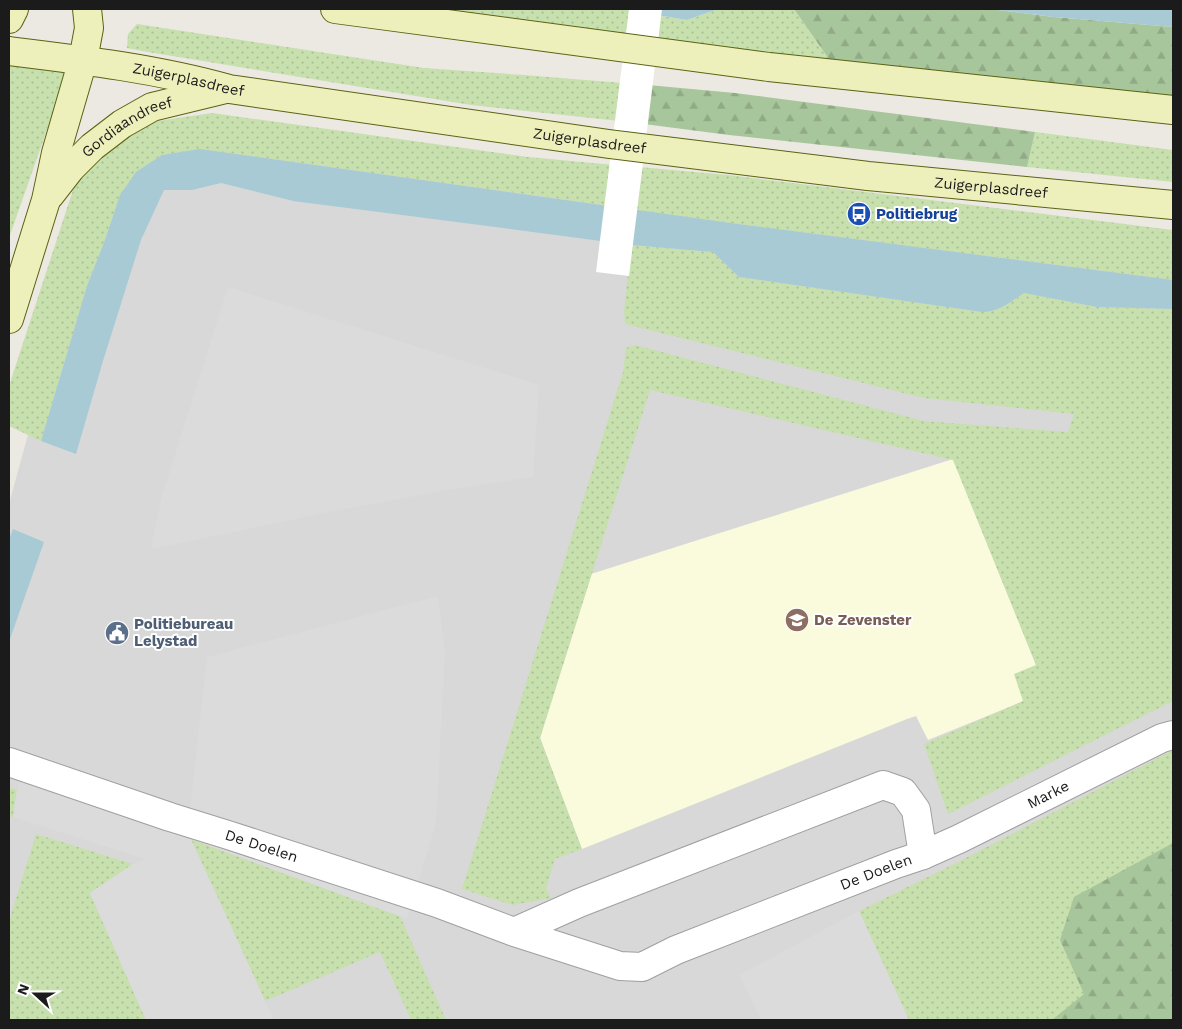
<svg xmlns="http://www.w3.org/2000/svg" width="1182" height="1029" font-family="'Work Sans',sans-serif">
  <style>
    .residential { fill: #d9d8d8 }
    .education { fill: #fafadd }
    .grass { fill: url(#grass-dots) }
    .forest { fill: url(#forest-firs) }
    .parking { fill: #dbdbdb }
    .water { fill: #a8cad4 }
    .pier { fill: #fff }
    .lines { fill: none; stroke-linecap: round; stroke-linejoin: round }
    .street-casing { stroke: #9f9f9f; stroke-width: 30 }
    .secondary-casing { stroke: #5b6312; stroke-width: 30 }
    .street { stroke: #fff; stroke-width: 28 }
    .secondary { stroke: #eef0bb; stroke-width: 28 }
    .labels { text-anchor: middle; stroke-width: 4; stroke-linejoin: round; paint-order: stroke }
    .street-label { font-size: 15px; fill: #1b1b1b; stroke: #fff }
    .transit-label { font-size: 15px; font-weight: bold; fill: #164399; stroke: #fff; text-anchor: start }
    .education-label { font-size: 15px; font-weight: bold; fill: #785e54; stroke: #fff; text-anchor: start }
    .service-label { font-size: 15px; font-weight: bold; fill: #4e5e75; stroke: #fff; text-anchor: start }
  </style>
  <defs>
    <pattern id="grass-dots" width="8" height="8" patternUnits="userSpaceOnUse" patternTransform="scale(1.25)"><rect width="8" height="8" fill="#c7e0ae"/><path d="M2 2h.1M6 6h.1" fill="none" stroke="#aac095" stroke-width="1.8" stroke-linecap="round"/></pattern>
    <pattern id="forest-firs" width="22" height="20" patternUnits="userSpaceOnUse" patternTransform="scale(1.25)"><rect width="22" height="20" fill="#a8c69c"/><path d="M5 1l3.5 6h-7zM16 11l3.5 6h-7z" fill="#90aa86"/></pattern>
  </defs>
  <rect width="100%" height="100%" fill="#ece8e2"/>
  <path class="residential" d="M 114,120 L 1173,248 L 1173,1020 L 9,1020 L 9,504 Z"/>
  <path class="education" d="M 953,459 L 1036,665 L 1024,701 L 928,740 L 916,716 L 907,719 L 582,849 L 540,738 L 591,574 Z"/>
  <g class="grass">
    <path d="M 448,9 L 621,9 L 631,10 L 628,34 Z"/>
    <path d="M 718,9 L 794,9 L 831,62 L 653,38 L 656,15 L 687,20 Z"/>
    <path d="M 137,24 L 424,68 L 523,75 L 648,85 L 619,121 L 471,105 L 142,51 L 127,48 L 128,34 Z"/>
    <path d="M 9,57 L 69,67 L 9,238 Z"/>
    <path d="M 212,113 L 528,157 L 614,165 L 610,206 L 200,149 L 120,195 L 105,240 L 87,286 L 41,441 L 9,426 L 9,388 L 10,383 L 73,190 L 92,163 L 144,123 Z"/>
    <path d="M 1035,132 L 1173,150 L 1173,182 L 1027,167 Z"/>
    <path d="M 639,167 L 728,175 L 1173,230 L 1173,280 L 738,224 L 635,210 Z"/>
    <path d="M 631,245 L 713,252 L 739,277 L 982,312 C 999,312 1010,302 1024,293 L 1097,307 L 1173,309 L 1173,701 L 1095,740 L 948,814 L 924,744 L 1023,701 L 1014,674 L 1036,665 L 953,460 L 650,390 L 540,738 L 582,849 L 555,859 L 546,888 L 551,898 L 512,905 L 462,889 L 623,372 L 626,348 L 635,345 L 924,421 L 1068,432 L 1074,414 L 924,398 L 625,324 L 624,312 Z"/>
    <path d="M 1173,750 L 1173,1020 L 909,1020 L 859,911 L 960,861 Z"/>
    <path d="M 9,787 L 17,790 L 13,817 L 9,816 Z"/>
    <path d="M 36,834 L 133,864 L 90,893 L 146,1020 L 9,1020 L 9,921 Z"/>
    <path d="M 190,839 L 400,916 L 446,1020 L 411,1020 L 380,952 L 263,1002 Z"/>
  </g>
  <g class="forest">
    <path d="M 794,9 L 990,9 L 1054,17 L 1173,27 L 1173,103 L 831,62 Z"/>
    <path d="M 648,85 L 735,93 L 1035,132 L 1027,167 L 729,135 L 644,124 Z"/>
    <path d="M 1173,843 L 1173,1020 L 1052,1020 L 1084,994 L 1060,940 L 1074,897 Z"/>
  </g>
  <g class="parking">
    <path d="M 228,287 L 539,385 L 533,477 L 441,491 L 329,512 L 151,549 L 161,499 Z"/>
    <path d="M 438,596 L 445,653 L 436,822 L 407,919 L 191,839 L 274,1020 L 146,1020 L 90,893 L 133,864 L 145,859 L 13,817 L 17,790 L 28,758 L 190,811 L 207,657 Z"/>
    <path d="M 859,911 L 909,1020 L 761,1020 L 739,975 Z"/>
  </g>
  <g class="water">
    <path d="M 621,9 L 718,9 L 687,20 Z"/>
    <path d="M 990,9 L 1173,9 L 1173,27 L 1054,17 Z"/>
    <path d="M 200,149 L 738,224 L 1173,280 L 1173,309 L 1097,307 L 1024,293 C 1010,302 999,312 982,312 L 739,277 L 713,252 L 631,245 L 503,228 L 293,201 L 221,183 L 192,190 L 164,190 L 141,240 L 103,361 L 76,454 L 41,441 L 87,286 L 105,240 L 120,195 L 136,172 L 162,155 Z"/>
    <path d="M 13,529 L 44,542 L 9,642 L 9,539 Z"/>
  </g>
  <path class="pier" d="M 629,9 L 662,9 L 629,276 L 596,272 Z"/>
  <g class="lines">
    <g class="street-casing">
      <g id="street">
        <path id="s1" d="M 9,762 L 170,817 L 228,835 L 437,903 L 514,932 L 620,966 L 642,967 L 676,950 L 896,864 L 923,855 L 916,810 L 903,792 L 883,785 L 579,903 L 514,932"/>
        <path id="s2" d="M 923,855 L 959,839 L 1162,738 L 1173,735"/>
      </g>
    </g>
    <g class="secondary-casing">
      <g id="secondary">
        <path d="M 335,9 L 769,67 L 1173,110"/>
        <path d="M 9,19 L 14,9"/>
        <path id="s3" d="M 9,51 C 83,60 158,69 229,89 L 609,144 L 868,176 L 1173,205"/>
        <path id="s4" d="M 50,195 L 71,168 L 92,147 L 122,124 L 152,107 L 226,89"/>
        <path d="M 9,319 L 46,200 L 56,153 L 83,60 L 89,28 L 87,9"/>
      </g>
    </g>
    <use href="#street" class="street"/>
    <use href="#secondary" class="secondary"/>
  </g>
  <defs>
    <g id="bus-disc" transform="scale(1.25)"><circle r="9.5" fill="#1a4fb4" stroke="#fff"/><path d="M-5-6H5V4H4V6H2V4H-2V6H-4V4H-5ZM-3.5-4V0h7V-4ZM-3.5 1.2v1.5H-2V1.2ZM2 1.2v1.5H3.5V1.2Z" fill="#fff"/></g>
    <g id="school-disc" transform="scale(1.25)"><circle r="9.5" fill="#8d6e63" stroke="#fff"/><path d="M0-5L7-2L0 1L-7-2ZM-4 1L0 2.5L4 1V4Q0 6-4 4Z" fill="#fff"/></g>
    <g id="civic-disc" transform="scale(1.25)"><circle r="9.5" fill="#5c6f8a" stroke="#fff"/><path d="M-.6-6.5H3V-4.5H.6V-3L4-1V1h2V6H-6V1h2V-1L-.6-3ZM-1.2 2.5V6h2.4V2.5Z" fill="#fff"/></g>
  </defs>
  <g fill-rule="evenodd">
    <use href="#bus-disc" x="859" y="214"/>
    <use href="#school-disc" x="797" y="620"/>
    <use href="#civic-disc" x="117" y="633"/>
  </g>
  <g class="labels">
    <g class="street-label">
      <text dy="5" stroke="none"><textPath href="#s3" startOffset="182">Zuigerplasdreef</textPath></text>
      <text dy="5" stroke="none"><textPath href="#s4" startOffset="105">Gordiaandreef</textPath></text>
      <text dy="5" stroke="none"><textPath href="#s3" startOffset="588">Zuigerplasdreef</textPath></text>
      <text dy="5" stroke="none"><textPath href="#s3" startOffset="992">Zuigerplasdreef</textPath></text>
      <text dy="5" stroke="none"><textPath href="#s2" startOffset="139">Marke</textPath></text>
      <text dy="5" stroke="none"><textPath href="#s1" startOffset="266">De Doelen</textPath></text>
      <text dy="5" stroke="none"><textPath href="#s1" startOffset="919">De Doelen</textPath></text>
    </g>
    <g class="transit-label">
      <text x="876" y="219">Politiebrug</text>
    </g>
    <g class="education-label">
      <text x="814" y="625">De Zevenster</text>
    </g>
    <g class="service-label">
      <text x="134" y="629">Politiebureau<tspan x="134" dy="17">Lelystad</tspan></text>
    </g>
  </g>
  <rect width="1182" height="1029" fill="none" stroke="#1b1b1b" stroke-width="20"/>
  <g transform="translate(35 994) rotate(291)" stroke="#ffffff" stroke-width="4" paint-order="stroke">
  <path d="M0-4L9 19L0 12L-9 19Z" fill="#1b1b1b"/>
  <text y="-8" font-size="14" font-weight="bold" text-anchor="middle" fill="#1b1b1b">N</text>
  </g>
</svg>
